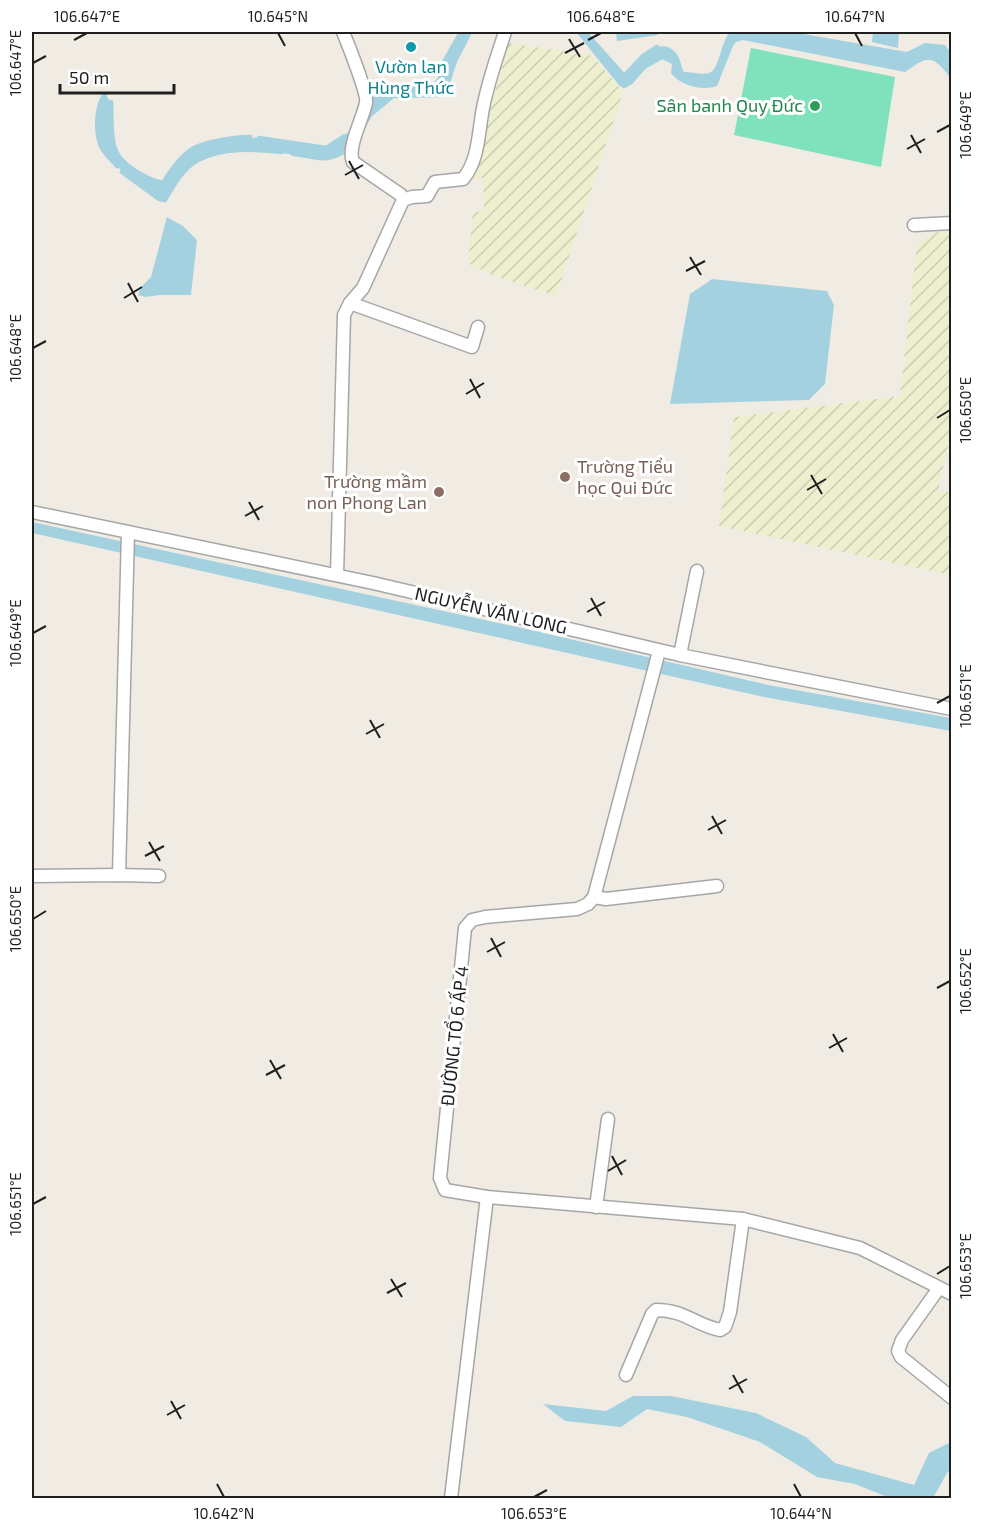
<svg xmlns="http://www.w3.org/2000/svg" width="983" height="1530" font-family="'Exo 2',sans-serif">
  <style>
    .farmland { fill: url(#farmland-furrows) }
    .pitch { fill: #7fe2bd }
    .water { fill: #a3d1df }
    .lines { fill: none; stroke-linecap: round; stroke-linejoin: round }
    .stream { stroke: #a3d1df; stroke-width: 4.5 }
    .street-casing { stroke: #a6a6a6; stroke-width: 15 }
    .street { stroke: #fff; stroke-width: 12 }
    .ticks { fill: none; stroke: #1f1f1f; stroke-width: 2 }
    .culture-dot { fill: #0f9aa8; stroke: #fff; stroke-width: 2 }
    .leisure-dot { fill: #2e9e5b; stroke: #fff; stroke-width: 2 }
    .education-dot { fill: #8d6e63; stroke: #fff; stroke-width: 2 }
    .labels { text-anchor: middle; stroke-width: 6; stroke-linejoin: round; paint-order: stroke }
    .culture-label { font-size: 18px; fill: #0d838f; stroke: #fff }
    .leisure-label { font-size: 18px; fill: #27864d; stroke: #fff; text-anchor: end }
    .education-label { font-size: 18px; fill: #785e54; stroke: #fff; text-anchor: start }
    .street-label { font-size: 18px; fill: #1f1f1f; stroke: #fff }
    .neatline { fill: none; stroke: #1f1f1f; stroke-width: 2 }
    .ticks-label { font-size: 15px; text-anchor: middle; fill: #1f1f1f }
  </style>
  <defs>
    <pattern id="farmland-furrows" width="10" height="10" patternUnits="userSpaceOnUse" patternTransform="scale(1.5)"><rect width="10" height="10" fill="#edefcf"/><path d="M-1 1l2-2M0 10L10 0M9 11l2-2" fill="none" stroke="#cbccb1"/></pattern>
  </defs>
  <rect width="100%" height="100%" fill="#f0ece4"/>
  <g class="farmland">
    <path d="M 508,43 L 593,56 L 623,92 L 556,296 L 494,276 L 468,263 L 473,213 L 484,210 L 483,178 L 472,179 Z"/>
    <path d="M 951,231 L 952,428 L 938,490 L 951,493 L 951,575 L 719,526 L 734,417 L 900,396 L 917,244 L 934,233 Z"/>
  </g>
  <path class="pitch" d="M 751,48 L 895,77 L 881,167 L 734,135 Z"/>
  <g class="water">
    <path d="M 461,32 L 470,32 L 455,61 L 447,85 L 438,95 L 392,96 L 370,115 L 352,144 L 335,158 L 323,160 L 259,149 L 224,152 L 197,160 L 178,179 L 165,200 L 159,199 C 129,177 94,158 99,116 C 100,107 100,100 105,93 C 123,119 98,147 133,169 C 144,176 151,181 163,183 L 172,168 L 194,148 L 237,137 L 265,138 L 326,148 C 341,139 356,128 364,112 C 367,107 368,99 372,94 C 383,82 417,86 432,87 L 440,79 L 444,62 Z"/>
    <path d="M 579,32 L 585,32 L 624,75 C 635,64 656,35 674,51 C 681,57 680,65 684,72 C 691,72 702,75 709,73 C 719,71 721,41 730,32 L 792,32 L 907,52 L 925,43 L 945,45 L 951,53 L 951,76 L 949,76 C 931,53 927,57 905,72 L 743,40 L 736,42 L 733,46 L 717,86 C 702,91 681,86 671,73 L 672,64 L 660,58 L 644,67 L 631,82 L 624,86 L 621,84 Z"/>
    <path d="M 616,32 L 657,32 L 658,35 L 617,41 Z"/>
    <path d="M 873,32 L 899,32 L 898,48 L 872,42 Z"/>
    <path d="M 167,217 L 183,226 L 197,240 L 191,295 L 160,295 L 146,297 L 138,295 L 141,287 L 151,277 Z"/>
    <path d="M 712,279 L 827,291 L 834,305 L 825,384 L 809,400 L 670,404 L 690,294 Z"/>
    <path d="M 32,522 L 522,628 L 768,685 L 951,718 L 951,731 L 764,697 L 32,533 Z"/>
    <path d="M 633,1396 L 671,1396 L 756,1413 L 806,1437 L 835,1463 L 914,1485 L 929,1453 L 951,1442 L 951,1469 L 947,1473 L 933,1498 L 890,1498 L 855,1484 L 817,1477 L 760,1442 L 687,1417 L 647,1409 L 621,1427 L 565,1421 L 543,1404 L 606,1411 Z"/>
  </g>
  <g class="lines">
    <g class="stream">
      <path d="M 579,32 L 621,84 L 624,86 L 631,82 L 644,67 L 660,58 L 657,47 L 643,56 L 624,76 L 585,32"/>
      <path d="M 105,94 C 96,106 95,132 101,146 C 104,153 112,160 117,166"/>
      <path d="M 369,99 C 378,81 415,86 432,87 L 440,79 L 444,62 L 461,32"/>
      <path d="M 111,102 C 112,117 110,135 115,149 C 120,165 148,180 163,183 C 171,170 181,155 194,148 C 208,141 235,137 250,137"/>
      <path d="M 364,125 L 370,115 L 393,96 L 438,95 L 447,85 L 455,61 L 470,32"/>
      <path d="M 259,138 L 326,148 L 345,136"/>
      <path d="M 293,154 C 315,156 324,164 345,151"/>
      <path d="M 122,172 L 159,199 L 165,200 C 173,186 183,168 198,160 C 223,147 255,149 282,152"/>
    </g>
    <g class="street-casing">
      <g id="street">
        <path d="M 403,200 L 412,197 L 427,196 L 435,182 L 463,179 C 481,158 478,124 485,99 C 490,76 498,54 505,32"/>
        <path d="M 914,225 L 952,223"/>
        <path d="M 350,303 L 472,347 L 478,327"/>
        <path d="M 32,512 L 373,583 L 680,655 L 952,709"/>
        <path d="M 337,575 L 344,315 L 350,303 L 363,288 L 403,200 L 401,195 L 353,162 C 347,147 362,121 366,103 C 368,94 348,44 343,32"/>
        <path d="M 659,651 L 594,897 L 588,904 L 577,909 L 485,917 L 472,920 L 465,928 L 440,1178 L 445,1190 L 487,1197 L 743,1219 L 860,1248 L 952,1294"/>
        <path d="M 680,655 L 697,571"/>
        <path d="M 119,875 L 128,532"/>
        <path d="M 32,876 L 119,875 L 159,876"/>
        <path d="M 594,897 L 606,899 L 717,886"/>
        <path d="M 596,1207 L 608,1119"/>
        <path d="M 939,1288 L 902,1340 L 898,1351 L 901,1357 L 952,1398"/>
        <path d="M 626,1375 L 652,1314 L 656,1310 C 685,1310 695,1325 720,1330 L 725,1327 L 730,1312 L 743,1219"/>
        <path d="M 451,1498 L 487,1197"/>
      </g>
    </g>
    <use href="#street" class="street"/>
  </g>
  <path class="ticks" d="M 278,33 L 285,46M 855,33 L 862,46M 569,39 L 580,57M 74,40 L 87,33M 588,40 L 601,33M 565,53 L 584,43M 33,63 L 46,56M 937,132 L 950,125M 911,135 L 921,153M 907,149 L 925,139M 349,161 L 359,179M 345,175 L 363,165M 690,257 L 701,275M 686,271 L 705,261M 128,283 L 138,302M 124,298 L 142,287M 33,348 L 46,341M 470,379 L 480,398M 466,394 L 484,383M 937,418 L 950,410M 811,475 L 822,494M 807,490 L 826,479M 249,502 L 259,520M 245,516 L 263,506M 591,598 L 601,616M 587,612 L 605,602M 33,633 L 46,626M 937,703 L 950,696M 370,720 L 380,738M 366,734 L 384,724M 712,816 L 722,834M 708,830 L 726,820M 149,842 L 160,861M 145,856 L 164,846M 33,919 L 46,911M 491,938 L 501,957M 487,952 L 505,942M 937,988 L 950,981M 833,1034 L 843,1052M 829,1048 L 847,1038M 270,1060 L 281,1079M 266,1075 L 285,1065M 612,1156 L 622,1175M 608,1171 L 626,1160M 33,1204 L 46,1197M 937,1274 L 950,1266M 391,1279 L 402,1297M 387,1293 L 406,1283M 733,1375 L 743,1393M 729,1389 L 747,1379M 171,1401 L 181,1419M 167,1415 L 185,1405M 217,1484 L 224,1497M 794,1484 L 801,1497M 534,1497 L 547,1490"/>
  <circle class="culture-dot" cx="411" cy="47" r="6"/>
  <circle class="leisure-dot" cx="815" cy="106" r="6"/>
  <g class="education-dot">
    <circle cx="565" cy="477" r="6"/>
    <circle cx="439" cy="492" r="6"/>
  </g>
  <g class="labels">
    <g class="culture-label">
      <text x="411" y="73">Vườn lan<tspan x="411" dy="21">Hùng Thức</tspan></text>
    </g>
    <g class="leisure-label">
      <text x="803" y="112">Sân banh Quy Đức</text>
    </g>
    <g class="education-label">
      <text x="577" y="473">Trường Tiểu<tspan x="577" dy="21">học Qui Đức</tspan></text>
      <text x="427" y="488" text-anchor="end">Trường mầm<tspan x="427" dy="21">non Phong Lan</tspan></text>
    </g>
    <g class="street-label">
      <text transform="translate(491 611) rotate(13)" y="6">NGUYỄN VĂN LONG</text>
      <text transform="translate(455 1036) rotate(-84)" y="6">ĐƯỜNG TỔ 6 ẤP 4</text>
    </g>
  </g>
  <rect width="983" height="1530" fill="none" stroke="#ffffff" stroke-width="66"/>
  <path d="M60 84v9h114v-9" fill="none" stroke="#1f1f1f" stroke-width="3"/>
  <text x="69" y="84" font-size="18" fill="#1f1f1f" stroke="#ffffff" stroke-width="4.5" paint-order="stroke">50 m</text>
  <rect x="33" y="33" width="917" height="1464" class="neatline"/>
  <g class="ticks-label">
    <text x="87" y="22">106.647°E</text>
    <text x="278" y="22">10.645°N</text>
    <text x="601" y="22">106.648°E</text>
    <text x="855" y="22">10.647°N</text>
    <text transform="translate(16 63) rotate(-90)" y="5">106.647°E</text>
    <text transform="translate(966 125) rotate(-90)" y="5">106.649°E</text>
    <text transform="translate(16 348) rotate(-90)" y="5">106.648°E</text>
    <text transform="translate(966 410) rotate(-90)" y="5">106.650°E</text>
    <text transform="translate(16 633) rotate(-90)" y="5">106.649°E</text>
    <text transform="translate(966 696) rotate(-90)" y="5">106.651°E</text>
    <text transform="translate(16 919) rotate(-90)" y="5">106.650°E</text>
    <text transform="translate(966 981) rotate(-90)" y="5">106.652°E</text>
    <text transform="translate(16 1204) rotate(-90)" y="5">106.651°E</text>
    <text transform="translate(966 1266) rotate(-90)" y="5">106.653°E</text>
    <text x="224" y="1519">10.642°N</text>
    <text x="534" y="1519">106.653°E</text>
    <text x="801" y="1519">10.644°N</text>
  </g>
</svg>
